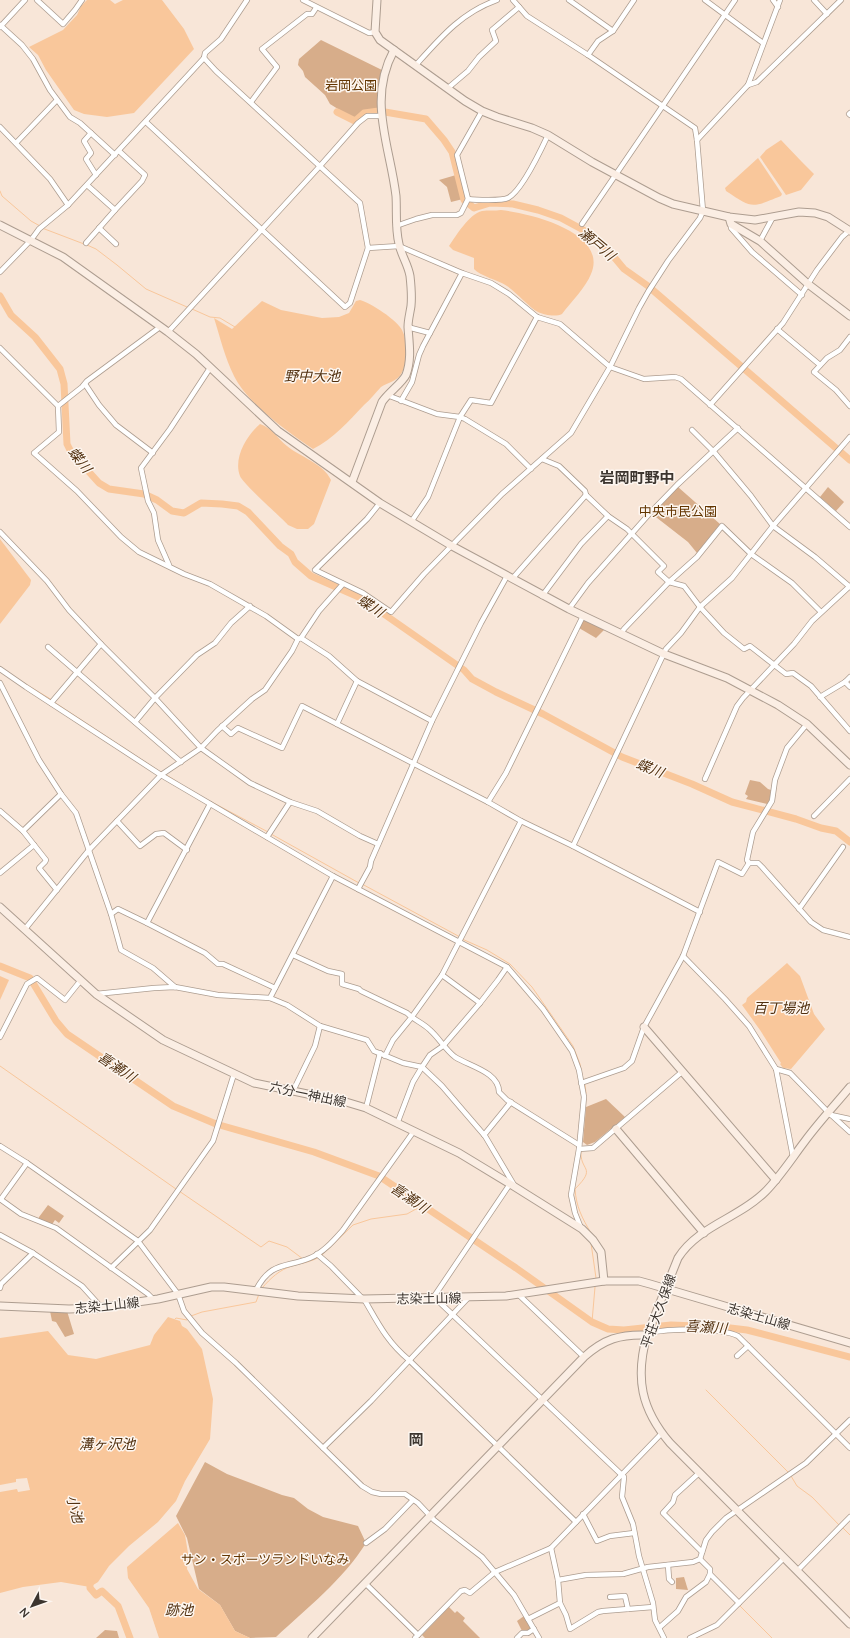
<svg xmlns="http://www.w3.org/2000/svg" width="850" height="1638" font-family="Lato,'Noto Sans JP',sans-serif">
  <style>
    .green { fill: #d7ad8a }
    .water { fill: #f9c79b }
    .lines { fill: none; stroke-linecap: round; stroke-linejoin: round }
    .stream { stroke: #f9c79b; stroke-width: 1 }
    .river { stroke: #f9c79b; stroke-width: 7 }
    .street-casing { stroke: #ad9d90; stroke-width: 6 }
    .secondary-casing { stroke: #ad9d90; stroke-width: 9 }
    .street { stroke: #fff; stroke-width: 4.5 }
    .secondary { stroke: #fbeee4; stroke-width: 7 }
    .labels { text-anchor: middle; stroke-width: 3; stroke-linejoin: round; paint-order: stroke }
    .park-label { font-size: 13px; fill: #633500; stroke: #fdf6f0 }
    .street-label { font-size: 13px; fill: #3c352f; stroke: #fdf6f0 }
    .water-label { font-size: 14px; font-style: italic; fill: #523110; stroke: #fdf6f0 }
    .quarter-label { font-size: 15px; font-weight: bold; fill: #3c352f; stroke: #fdf6f0 }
  </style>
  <rect width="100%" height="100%" fill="#f8e6d8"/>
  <g class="green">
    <path d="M 321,40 L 382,70 L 380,80 L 379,109 L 363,111 L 354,119 L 330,104 L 325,95 L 305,77 L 303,71 L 298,65 L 299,59 Z"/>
    <path d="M 456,175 L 463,199 L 451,202 L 447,187 L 439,180 Z"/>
    <path d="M 678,487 L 720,524 L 697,553 L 688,542 L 652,514 Z"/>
    <path d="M 828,487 L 844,502 L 836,511 L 820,497 Z"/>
    <path d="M 585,619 L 605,629 L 596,638 L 579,628 L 582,621 Z"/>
    <path d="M 750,780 L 760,782 L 768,789 L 771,790 L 769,803 L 767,804 L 746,799 L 748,796 L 745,794 Z"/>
    <path d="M 606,1099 L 625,1117 L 595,1142 L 587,1145 L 583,1142 L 586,1107 Z"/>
    <path d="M 48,1205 L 64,1216 L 59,1223 L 55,1220 L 51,1226 L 38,1221 L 39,1217 Z"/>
    <path d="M 50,1311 L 67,1311 L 74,1334 L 65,1337 L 56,1322 L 52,1321 Z"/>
    <path d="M 205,1462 L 227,1474 L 282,1495 L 294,1498 L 308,1509 L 323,1517 L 358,1526 L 366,1543 C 343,1580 307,1608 276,1637 L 250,1638 L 235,1631 L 220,1605 L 199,1589 L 187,1538 L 176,1516 Z"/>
    <path d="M 684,1577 L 688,1590 L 676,1589 L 676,1578 Z"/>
    <path d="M 449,1607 L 455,1613 L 457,1611 L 465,1618 L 463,1621 L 480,1638 L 425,1638 L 422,1635 Z"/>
    <path d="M 524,1616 L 532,1628 L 529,1631 L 522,1631 L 517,1621 Z"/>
    <path d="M 105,1630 L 117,1631 L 119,1638 L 96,1638 Z"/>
  </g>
  <g class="water">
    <path d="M 87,0 L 110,0 L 115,4 L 123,0 L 162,0 L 184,29 L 194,49 L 134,113 L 107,117 L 84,114 L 74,110 L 46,70 L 38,55 L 29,47 L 63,30 L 77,15 L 81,6 Z"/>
    <path d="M 781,140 L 802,162 L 814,174 L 801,190 L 786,195 L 760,157 L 766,150 Z"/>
    <path d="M 758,158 L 782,194 L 781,196 C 751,208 753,209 726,191 L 725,188 Z"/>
    <path d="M 501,210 C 529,213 609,232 591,274 C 586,287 571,302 562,314 C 556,317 544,315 538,312 C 530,308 516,292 507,286 C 498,280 480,276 474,269 L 474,258 L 453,250 L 449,246 C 456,236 469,214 482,211 C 488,210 495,211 501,210 Z"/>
    <path d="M 360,300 C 371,303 397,320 402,330 C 408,342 409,362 401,374 C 397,381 387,383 381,387 C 375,393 370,400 364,405 C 348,422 334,438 313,449 C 288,432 248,404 234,376 C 225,358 220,337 214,318 L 232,329 L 262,301 L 281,310 L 322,318 L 339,317 L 349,313 L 356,301 Z"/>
    <path d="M 260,424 C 272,428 277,438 287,446 C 300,457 323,463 331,480 L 314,524 L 308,529 L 297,529 L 288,525 C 280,516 243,484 240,476 C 233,458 247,435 260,424 Z"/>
    <path d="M 0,539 L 31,580 L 30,585 L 0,624 Z"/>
    <path d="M 787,963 L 800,976 L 814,1014 L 825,1029 L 791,1069 L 783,1068 L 780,1064 L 781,1063 L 760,1030 L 742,1005 L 746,1002 L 747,998 Z"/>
    <path d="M 0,976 L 9,980 L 0,1000 Z"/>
    <path d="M 168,1317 L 180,1321 L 182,1326 L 187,1329 L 202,1349 L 213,1399 L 210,1439 L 185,1481 L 176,1501 L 158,1522 L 129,1546 L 109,1566 L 98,1582 L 90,1587 L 61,1582 L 23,1587 L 0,1593 L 0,1492 L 17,1489 L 18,1492 L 30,1490 L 27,1478 L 16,1479 L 16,1482 L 0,1485 L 0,1338 L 48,1331 L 68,1355 L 96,1359 L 150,1345 L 154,1335 Z"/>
    <path d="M 178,1523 L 185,1535 L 188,1553 L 187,1569 L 198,1589 L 220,1605 L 235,1631 L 250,1638 L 159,1638 L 149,1608 L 128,1578 L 127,1567 Z"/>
  </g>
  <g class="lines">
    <g class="stream">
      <path d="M 0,191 L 2,196 L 31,221 L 40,226"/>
      <path d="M 42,228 L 84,244"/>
      <path d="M 87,245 L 96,249 L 117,265 L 146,289 L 187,307"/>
      <path d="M 192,309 L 210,317 L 220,318 L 235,327"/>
      <path d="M 24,683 L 52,700"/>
      <path d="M 54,702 L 162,773"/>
      <path d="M 165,774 L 176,781"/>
      <path d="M 206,799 L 268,832"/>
      <path d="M 271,834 L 359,883"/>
      <path d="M 362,884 L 460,937"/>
      <path d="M 462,939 L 487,950 L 510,964 L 532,987 L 573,1046 L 580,1064 L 583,1080"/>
      <path d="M 0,1066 L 176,1189"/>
      <path d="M 585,1085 L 586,1093"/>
      <path d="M 581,1150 C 579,1172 598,1166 575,1189 C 576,1206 582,1218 591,1233"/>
      <path d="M 179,1191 L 261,1247 L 269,1241 L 287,1247 L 303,1259"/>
      <path d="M 591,1243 L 596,1278"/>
      <path d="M 322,1255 L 353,1225 L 371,1219 L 407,1214 L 416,1209 L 424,1207"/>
      <path d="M 262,1288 C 271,1278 279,1270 292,1266 C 302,1263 311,1262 319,1257"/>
      <path d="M 191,1316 L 202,1312 L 256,1302 L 259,1294"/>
      <path d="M 175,1319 L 176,1318 L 187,1320 L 189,1318"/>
      <path d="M 592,1322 L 595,1287"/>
      <path d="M 706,1390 L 789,1473"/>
      <path d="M 791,1476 L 797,1486 L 812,1497 L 840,1526"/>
      <path d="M 843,1528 L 850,1535"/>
      <path d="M 740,1606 L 772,1638"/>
    </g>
    <g class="river">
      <path d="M 337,112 L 355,121 L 364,113 L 379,111 L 426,119 L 444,140 L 452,152 L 464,200 L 474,208 L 490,203 L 513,204 L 538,210 L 561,218 L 587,232 L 609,251 L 624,269 L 648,286 L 850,460"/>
      <path d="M 0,296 L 11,315 L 35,337 L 60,369 L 64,384 L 67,444 L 71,452 L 99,483 L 109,489 L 144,494 L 157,500 L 172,511 L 184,513 L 201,503 L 222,504 L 238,506 L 248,512 L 280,546 L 291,554 L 295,562 L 311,576 L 361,598 L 464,670 L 472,679 L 496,692 L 543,714 L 622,757 L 692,784 L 732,802 L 796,819 L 821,828 L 836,831 L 850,842"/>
      <path d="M 0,966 L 30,978 L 56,1021 L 67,1034 L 173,1106 L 216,1124 L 314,1152 L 379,1176 L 516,1268 L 592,1322 L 608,1329 L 624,1330 L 671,1325 L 722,1327 L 747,1330 L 850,1357"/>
      <path d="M 90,1580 L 90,1588 L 96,1595 L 102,1591 L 118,1606 L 130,1638"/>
    </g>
    <g class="street-casing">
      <g id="street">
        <path d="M 37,0 L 63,24 L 75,10 L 82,0"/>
        <path d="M 303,0 L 369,33 L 375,32"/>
        <path d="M 569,0 L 613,31"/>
        <path d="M 705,0 L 763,43"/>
        <path d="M 773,0 L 778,7"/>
        <path d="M 814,0 L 827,14"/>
        <path d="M 0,25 L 22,45 L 33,59 L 50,90 L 70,117 L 80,123 L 115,155"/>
        <path d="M 0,27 L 25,0"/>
        <path d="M 588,55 L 598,41 L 613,31 L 634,0"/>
        <path d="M 204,58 L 216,71 L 360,203 L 368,248 L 399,246 L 462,273 L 491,283 L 509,294 L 537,317 L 560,324 L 610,367 L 644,379 L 675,377 L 681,379 L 850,527"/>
        <path d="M 416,65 C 441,37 461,13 497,0"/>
        <path d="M 748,85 L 757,82 L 841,0"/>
        <path d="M 448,88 L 468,71 L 479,57 L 496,41 L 492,30 L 519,7"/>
        <path d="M 251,102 L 277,67 L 262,49 L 307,14 L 312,14 L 316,8"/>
        <path d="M 850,113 L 849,114 L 850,115"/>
        <path d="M 146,122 L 345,307 L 350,303 L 368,248"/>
        <path d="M 0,127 L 50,179 L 68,205"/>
        <path d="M 91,133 L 84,141 L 91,153 L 86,159 L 96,175"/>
        <path d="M 697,140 L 748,85 L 780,0"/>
        <path d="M 16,143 L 56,101"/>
        <path d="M 468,199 C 475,200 502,201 508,198 C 522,191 541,150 548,135"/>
        <path d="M 115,210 L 142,181 L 145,175 L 119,151"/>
        <path d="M 582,224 L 735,0"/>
        <path d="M 731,224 L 731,228 L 752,252 L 802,295"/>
        <path d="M 396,226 L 416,219 L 432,215 L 457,215 L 461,213 L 468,199 L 457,155 L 482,111"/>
        <path d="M 99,228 L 116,244"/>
        <path d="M 760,241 L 773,217"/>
        <path d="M 86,243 L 115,210 L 87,185"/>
        <path d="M 0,272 L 31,240 L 39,229 L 68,205 L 204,58 L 205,53 L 221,39 L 247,0"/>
        <path d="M 408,325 L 411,328 L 430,333"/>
        <path d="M 777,329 L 820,365"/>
        <path d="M 168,332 L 320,166 L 358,123 L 367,116 L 382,116"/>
        <path d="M 850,337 L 840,350 L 827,358 L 814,372 L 836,390 L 850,406"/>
        <path d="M 0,348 L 58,406 L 59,432 L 34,453 L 77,491 L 121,537 L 139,552 L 184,574 L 210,584 L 266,616 L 298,639"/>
        <path d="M 85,384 L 99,405 L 116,425 L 153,453"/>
        <path d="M 387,395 L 437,414 L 460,417 L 465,419 L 506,444 L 531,469"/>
        <path d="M 401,401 L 412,382 L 419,355 L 423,346 L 462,273"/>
        <path d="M 710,405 L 783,323 L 817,270 L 842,237 L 850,230"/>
        <path d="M 58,406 L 82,387 L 87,381 L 160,327"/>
        <path d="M 692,430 L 714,452 L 751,496 L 773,526 L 815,557 L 850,587"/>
        <path d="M 542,459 L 559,466 L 585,491 L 586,495 L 608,516 L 627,529 L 664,566 L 658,572 L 669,582 L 684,586 L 700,607 L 724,633 L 744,649 L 750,646 L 786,674 L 793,673 L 811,686 L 850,731"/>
        <path d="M 380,503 L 367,519 L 315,570 L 363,593 L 391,612 L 424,574 L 502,494 L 571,433 L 610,367 L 639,308 L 648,292 L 668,261 L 700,218 L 703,211 L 697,140 L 695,128 L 588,55 L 527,16 L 513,0"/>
        <path d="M 411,522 L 428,497 L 460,417 L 471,400 L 491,403 L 537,317"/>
        <path d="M 0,532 L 47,581 L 69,610 L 101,644 L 155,698 L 201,748 L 250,783 L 290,802 L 317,811 L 360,836 L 378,844"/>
        <path d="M 169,565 L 158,540 L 154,513 L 148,501 L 141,468 L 170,429 L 210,368"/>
        <path d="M 512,579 L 586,495"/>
        <path d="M 542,596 L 581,544 L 608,516"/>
        <path d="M 569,609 L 588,583 L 650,513 L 677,485 L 738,428"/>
        <path d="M 621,634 L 624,629 L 669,582 L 697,557 L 722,526 L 751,554 L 792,583 L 821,612"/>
        <path d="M 301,638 L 329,656 L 357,681 L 432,721"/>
        <path d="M 48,647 L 181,762"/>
        <path d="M 0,669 L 26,687 L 161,775 L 333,876 L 507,967 L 543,1009 L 572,1051 L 579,1070 L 584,1097 L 579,1149 L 571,1195 L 575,1213 L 581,1228"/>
        <path d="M 357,681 L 337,724 L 488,802 L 521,821 L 573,846 L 700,912"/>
        <path d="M 845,682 L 850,687"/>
        <path d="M 0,683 L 39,760 L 61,794 L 76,813 L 111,914 L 121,950 L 153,968 L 175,987"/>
        <path d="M 820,697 L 845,682 L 850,677"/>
        <path d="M 51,703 L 101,644"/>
        <path d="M 135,722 L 155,698 L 197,655 L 215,643 L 231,623 L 250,606"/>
        <path d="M 222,726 L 231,734 L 238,728 L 282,748 L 302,706 L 337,724"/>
        <path d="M 705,779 L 737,706 L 743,698 L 794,644 L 812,621 L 850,586"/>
        <path d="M 488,802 L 506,773 L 583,616"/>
        <path d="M 210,804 L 147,923 L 205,953 L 218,964 L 223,964 L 275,988"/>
        <path d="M 0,811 L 23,831 L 61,794"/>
        <path d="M 814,816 L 850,779"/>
        <path d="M 117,821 L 140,846 L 156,834 L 164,833 L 187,850"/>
        <path d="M 23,831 L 46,860 L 45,862 L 39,868 L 57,890"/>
        <path d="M 267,837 L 290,802"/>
        <path d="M 573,846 L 666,649 L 681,633 L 700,607 L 732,578 L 773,526 L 850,437"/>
        <path d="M 749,863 L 747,860 L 753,832 L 772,801 L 775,780 L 787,748 L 807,724"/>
        <path d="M 749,863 L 758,863 L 762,867 L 811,922 L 823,930 L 850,937"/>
        <path d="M 0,873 L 34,845"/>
        <path d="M 358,889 L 370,867 L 371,861 L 432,721 L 481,623 L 507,576"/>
        <path d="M 799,909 L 843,847"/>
        <path d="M 111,914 L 118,909 L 147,923"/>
        <path d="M 25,929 L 89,850 L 161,775 L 201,748 L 217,731 L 252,699 L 265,690 L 292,651 L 298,639 L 301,638 L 319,611 L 343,584"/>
        <path d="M 293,955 L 328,971 L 342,974 L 342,984 L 359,989 L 361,991 L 407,1013 C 414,1020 423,1023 430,1030 C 439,1038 445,1049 455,1057 C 469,1066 499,1072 499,1092 L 507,1100 L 579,1145"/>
        <path d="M 683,956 L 725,999 L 749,1026 L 776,1069 L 793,1157"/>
        <path d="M 442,975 L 480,1003"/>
        <path d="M 96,994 L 154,988 L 175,987 L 218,995 L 270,998 L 287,1005 L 320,1026 L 367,1040 L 374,1051 L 403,1063 L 422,1067 L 442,1086 L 485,1136 L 514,1185"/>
        <path d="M 270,998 L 333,876"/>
        <path d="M 0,1037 L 27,984 L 37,978 L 65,1000 L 81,980"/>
        <path d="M 385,1056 L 393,1040 L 411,1018 L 442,975 L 521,821"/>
        <path d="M 776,1069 L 790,1073 L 828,1112 L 850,1132"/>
        <path d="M 581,1083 L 624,1068 L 632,1061 L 644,1027 L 683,956 L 718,862 L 742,874 L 749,863"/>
        <path d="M 293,1091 L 315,1046 L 320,1026"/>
        <path d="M 366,1108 L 380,1053"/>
        <path d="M 831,1115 L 850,1119"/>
        <path d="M 397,1124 L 413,1082 L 422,1067 L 430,1055 L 443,1046 L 480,1003 L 498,980 L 507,967"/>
        <path d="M 484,1135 L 511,1102"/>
        <path d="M 0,1146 L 27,1163 L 138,1241 L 178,1294 L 184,1311 L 202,1333 L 236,1363 L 362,1486 L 372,1492 L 381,1494 L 405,1494 L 418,1503 L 434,1520 L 482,1557 L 514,1595 L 539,1638"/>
        <path d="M 579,1149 L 593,1148 L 683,1071"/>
        <path d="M 0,1199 L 21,1214 L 56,1228 L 148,1294 L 154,1300"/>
        <path d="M 1,1199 L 27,1163"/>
        <path d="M 0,1235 L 33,1253 L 82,1286 L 101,1307"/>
        <path d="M 317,1254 L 331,1266 L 363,1299"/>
        <path d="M 111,1268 L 150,1230 L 213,1141 L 234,1074"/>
        <path d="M 0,1288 L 1,1284 L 33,1253"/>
        <path d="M 256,1290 C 271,1261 286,1268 310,1258 C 323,1253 334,1240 343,1230 L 414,1131"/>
        <path d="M 519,1295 L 584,1357"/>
        <path d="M 433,1298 L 510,1184"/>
        <path d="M 435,1298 L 624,1477 L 622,1497 L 633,1524 L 639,1556 L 653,1603 L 655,1620 L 664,1638"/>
        <path d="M 364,1299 C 378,1323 387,1342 409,1360 L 576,1522"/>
        <path d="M 648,1333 C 669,1329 720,1327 738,1336 L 850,1448"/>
        <path d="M 737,1356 L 748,1346"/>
        <path d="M 323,1448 L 371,1401 L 469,1297"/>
        <path d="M 699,1473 L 675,1495 L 673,1502 L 663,1513 L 702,1552"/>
        <path d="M 583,1514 L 597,1541 L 610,1536 L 634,1533"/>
        <path d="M 366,1543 L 385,1529 L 413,1500"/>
        <path d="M 700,1559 L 710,1569 L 710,1574 L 739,1603"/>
        <path d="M 668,1565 L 669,1579 L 672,1582"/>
        <path d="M 797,1571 L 850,1517"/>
        <path d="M 558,1580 L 586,1575 L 623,1574 L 648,1567 L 693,1562 L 700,1559 L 706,1540 L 712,1532 L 726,1518 L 806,1463 L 850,1420"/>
        <path d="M 365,1583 L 418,1635"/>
        <path d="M 610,1597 L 625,1596 L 628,1609"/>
        <path d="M 560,1603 L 566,1615 L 570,1629 L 598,1612 L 603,1611 L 653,1607"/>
        <path d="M 528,1619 L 560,1603 L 558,1580 L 551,1548"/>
        <path d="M 660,1627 L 678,1611 L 686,1597 L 706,1582 L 710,1574"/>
        <path d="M 415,1638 L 461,1591 L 465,1590 L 470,1593 L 495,1572 L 551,1548 L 662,1433"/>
        <path d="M 517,1638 L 522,1633 L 528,1633 L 534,1629"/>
        <path d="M 690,1638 L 717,1625 L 784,1558"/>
      </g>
    </g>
    <g class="secondary-casing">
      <g id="secondary">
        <path d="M 377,0 L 375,32 L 380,40 L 465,101 L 482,111 L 497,117 L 532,128 L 548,135 L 592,162 L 659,198 L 673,204 L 729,217 L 755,220 L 799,212 L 815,213 L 828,217 L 850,231"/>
        <path d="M 729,217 L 731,224 L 760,241 L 808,284 L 850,316"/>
        <path d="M 0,225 L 63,257 L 168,332 L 196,354 L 278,431 L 380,503 L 452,546 L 569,609 L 664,654 L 727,678 L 778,705 L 807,724 L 850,765"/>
        <path d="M 352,482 L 382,402 C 388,393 402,383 406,375 C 412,359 409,343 408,327 C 408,320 410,313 411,306 C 412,296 411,285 410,276 C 408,264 401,255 399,244 C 395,228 397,212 396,196 C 390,145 367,100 394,50"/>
        <path d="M 0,907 L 96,994 L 163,1040 L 254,1083 L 346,1102 L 366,1108 L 459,1153 L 515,1187 L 582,1229 L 593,1240 L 601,1252 L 604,1281"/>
        <path d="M 644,1027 L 776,1180"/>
        <path d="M 850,1087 C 835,1105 819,1122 805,1141 C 792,1158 780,1177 765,1192 C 739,1218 698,1226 678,1258 L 647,1335 C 635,1378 641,1409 670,1443 L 850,1624"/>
        <path d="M 616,1129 L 704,1233"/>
        <path d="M 0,1306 L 69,1309 L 97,1308 L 158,1299 L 211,1287 L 224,1287 L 298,1296 L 364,1299 L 506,1296 L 604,1281 L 639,1281 L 650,1284 L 850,1343"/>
        <path d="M 312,1638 L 584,1357 C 604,1339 620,1334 647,1335"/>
      </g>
    </g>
    <use href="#street" class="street"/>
    <use href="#secondary" class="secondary"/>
  </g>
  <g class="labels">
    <g class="park-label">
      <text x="351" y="90">岩岡公園</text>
      <text x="678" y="516">中央市民公園</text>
      <text x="265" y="1564">サン・スポーツランドいなみ</text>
    </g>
    <g class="street-label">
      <text transform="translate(308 1094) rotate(12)" y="5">六分一神出線</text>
      <text transform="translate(429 1298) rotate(-1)" y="5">志染土山線</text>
      <text transform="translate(107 1305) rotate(-6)" y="5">志染土山線</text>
      <text transform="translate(658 1311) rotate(-70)" y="5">平荘大久保線</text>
      <text transform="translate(759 1316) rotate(16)" y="5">志染土山線</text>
    </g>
    <g class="water-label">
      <text transform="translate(597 244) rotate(40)" y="5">瀬戸川</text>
      <text x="312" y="381">野中大池</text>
      <text transform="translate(80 460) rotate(52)" y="5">蝶川</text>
      <text transform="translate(371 606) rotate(33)" y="5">蝶川</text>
      <text transform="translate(650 768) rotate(22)" y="5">蝶川</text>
      <text x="781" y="1013">百丁場池</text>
      <text transform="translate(117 1067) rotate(34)" y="5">喜瀬川</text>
      <text transform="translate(410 1198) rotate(34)" y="5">喜瀬川</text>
      <text transform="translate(706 1327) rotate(4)" y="5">喜瀬川</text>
      <text x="107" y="1449">溝ヶ沢池</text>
      <text transform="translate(75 1509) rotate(75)" y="5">小池</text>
      <text x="179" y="1615">跡池</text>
    </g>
    <g class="quarter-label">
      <text x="637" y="483">岩岡町野中</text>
      <text x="416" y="1445">岡</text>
    </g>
  </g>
  <g transform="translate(32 1606) rotate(229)" stroke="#fdf6f0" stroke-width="3" paint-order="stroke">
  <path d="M0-3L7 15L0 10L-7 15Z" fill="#3c352f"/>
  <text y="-6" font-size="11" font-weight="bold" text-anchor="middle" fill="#3c352f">N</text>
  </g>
</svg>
